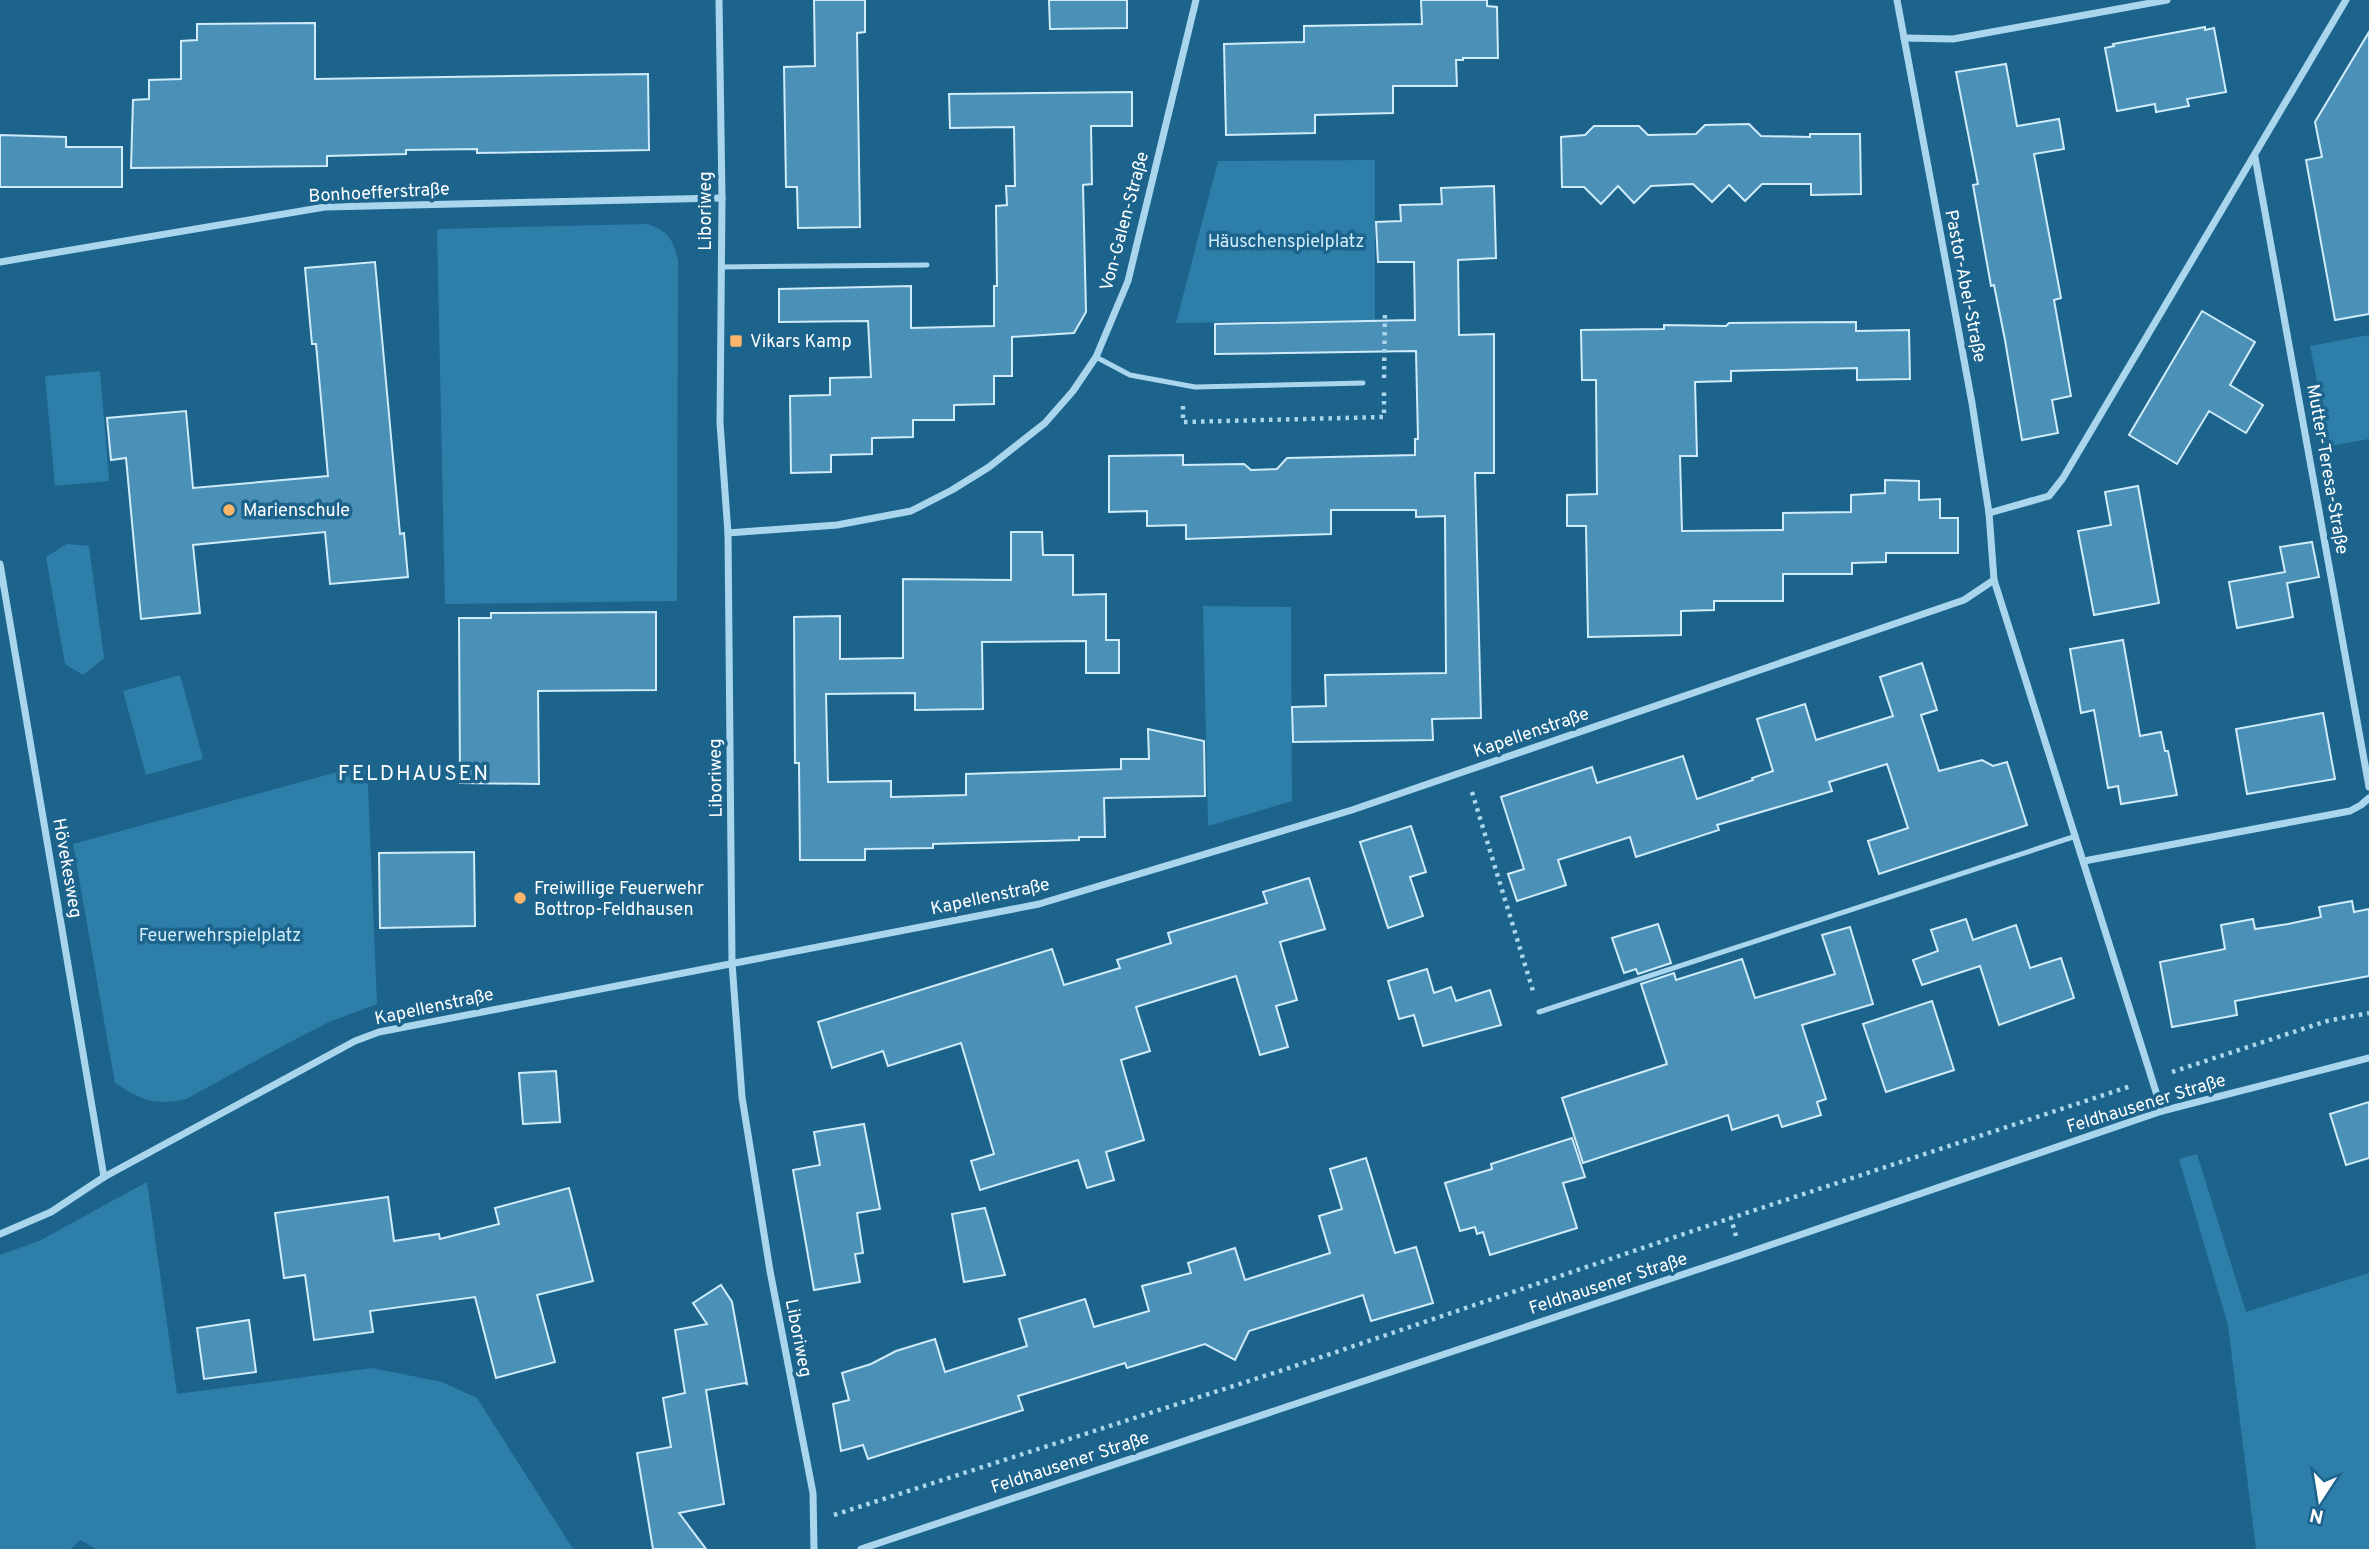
<svg xmlns="http://www.w3.org/2000/svg" width="2369" height="1549" font-family="Overpass,sans-serif">
  <style>
    .green { fill: #2d7ea9 }
    .building { fill: #4a90b7; stroke: #d0ebf9; stroke-width: 2 }
    .lines { fill: none; stroke-linecap: round; stroke-linejoin: round }
    .path { stroke: #aad6ed; stroke-width: 4.5; stroke-dasharray: 3.5 5; stroke-linecap: butt }
    .service { stroke: #aad6ed; stroke-width: 5 }
    .minor { stroke: #aad6ed; stroke-width: 7 }
    .poi-dot { fill: #fcb569; stroke: #1d648d; stroke-width: 2.5 }
    .labels { text-anchor: middle; stroke-width: 7; stroke-linejoin: round; paint-order: stroke }
    .street-label { font-size: 18px; fill: #fff; stroke: #1d648d }
    .park-label { font-size: 18px; fill: #d0ebf9; stroke: #1d648d }
    .poi-label { font-size: 18px; fill: #fff; stroke: #1d648d; text-anchor: start }
    .quarter-label { font-size: 21px; letter-spacing: 2px; fill: #fff; stroke: #1d648d }
  </style>
  <rect width="100%" height="100%" fill="#1d648d"/>
  <g class="green">
    <path d="M 1375,160 L 1375,320 L 1176,323 L 1218,161 Z"/>
    <path d="M 648,224 C 669,232 672,238 678,260 L 677,601 L 445,604 L 437,229 Z"/>
    <path d="M 2369,335 L 2369,439 L 2330,446 L 2310,346 Z"/>
    <path d="M 100,371 L 109,481 L 55,486 L 45,376 Z"/>
    <path d="M 67,544 L 89,546 L 104,658 L 83,675 L 65,664 L 46,557 Z"/>
    <path d="M 1203,606 L 1291,607 L 1292,801 L 1208,826 Z"/>
    <path d="M 180,675 L 203,759 L 146,775 L 123,691 Z"/>
    <path d="M 367,764 L 377,1004 L 329,1022 L 294,1040 L 186,1099 C 156,1106 140,1100 115,1083 L 73,844 Z"/>
    <path d="M 2197,1154 L 2246,1312 L 2369,1273 L 2369,1549 L 2256,1549 L 2228,1325 L 2179,1159 Z"/>
    <path d="M 147,1182 L 177,1394 L 372,1368 L 442,1382 L 477,1398 L 573,1549 L 96,1549 L 80,1540 L 71,1549 L 0,1549 L 0,1255 L 39,1241 Z"/>
  </g>
  <g class="building">
    <path d="M 814,0 L 865,0 L 865,32 L 857,33 L 860,227 L 798,228 L 797,187 L 786,187 L 784,67 L 815,66 Z"/>
    <path d="M 1049,0 L 1127,0 L 1127,28 L 1050,29 Z"/>
    <path d="M 1421,0 L 1487,0 L 1487,6 L 1497,7 L 1498,58 L 1463,58 L 1463,60 L 1456,60 L 1457,86 L 1393,86 L 1393,113 L 1315,115 L 1315,133 L 1226,135 L 1224,44 L 1304,42 L 1304,26 L 1422,24 Z"/>
    <path d="M 315,23 L 315,79 L 648,74 L 649,150 L 477,153 L 477,149 L 406,150 L 406,154 L 327,156 L 327,166 L 131,168 L 133,100 L 149,99 L 149,80 L 181,79 L 181,41 L 197,40 L 197,24 Z"/>
    <path d="M 2205,27 L 2205,30 L 2214,28 L 2226,92 L 2187,99 L 2189,106 L 2156,112 L 2155,104 L 2117,111 L 2105,48 L 2114,46 L 2113,44 Z"/>
    <path d="M 2369,32 L 2369,314 L 2335,320 L 2306,160 L 2322,157 L 2315,122 Z"/>
    <path d="M 2006,64 L 2017,126 L 2059,119 L 2064,149 L 2034,154 L 2061,298 L 2054,300 L 2071,396 L 2052,400 L 2058,433 L 2022,440 L 2005,340 L 1994,285 L 1991,286 L 1973,185 L 1978,184 L 1956,72 Z"/>
    <path d="M 1132,92 L 1132,126 L 1091,126 L 1092,184 L 1083,185 L 1086,312 L 1074,333 L 1012,337 L 1012,376 L 994,376 L 994,404 L 954,405 L 954,420 L 913,420 L 913,437 L 872,438 L 872,454 L 831,455 L 831,472 L 791,473 L 790,396 L 830,395 L 830,378 L 871,377 L 868,321 L 779,322 L 779,289 L 911,286 L 911,328 L 994,326 L 994,286 L 997,286 L 996,206 L 1007,205 L 1006,186 L 1015,186 L 1014,127 L 950,128 L 949,94 Z"/>
    <path d="M 1749,124 L 1761,136 L 1810,137 L 1810,134 L 1860,134 L 1861,194 L 1811,195 L 1811,184 L 1762,184 L 1745,201 L 1729,185 L 1712,202 L 1693,184 L 1651,186 L 1634,203 L 1618,186 L 1601,204 L 1584,187 L 1562,187 L 1561,137 L 1585,135 L 1594,126 L 1639,126 L 1648,135 L 1696,134 L 1705,125 Z"/>
    <path d="M 0,135 L 66,137 L 66,147 L 122,147 L 122,187 L 0,187 Z"/>
    <path d="M 1494,186 L 1496,258 L 1458,260 L 1459,335 L 1494,334 L 1494,473 L 1475,473 L 1481,718 L 1432,719 L 1433,740 L 1293,742 L 1292,707 L 1326,706 L 1325,675 L 1446,673 L 1445,516 L 1416,517 L 1416,510 L 1331,510 L 1331,534 L 1186,539 L 1186,525 L 1147,526 L 1147,511 L 1109,512 L 1109,456 L 1183,455 L 1183,465 L 1244,464 L 1251,470 L 1277,469 L 1287,458 L 1415,455 L 1415,439 L 1418,439 L 1416,351 L 1215,354 L 1215,324 L 1415,320 L 1414,262 L 1378,262 L 1376,222 L 1401,221 L 1400,205 L 1442,204 L 1441,188 Z"/>
    <path d="M 375,262 L 400,534 L 404,533 L 408,577 L 330,584 L 325,532 L 193,545 L 200,613 L 141,619 L 126,458 L 111,460 L 107,418 L 186,411 L 193,488 L 328,476 L 316,344 L 312,344 L 305,268 Z"/>
    <path d="M 2202,311 L 2255,342 L 2230,385 L 2263,405 L 2246,433 L 2209,411 L 2177,464 L 2129,435 Z"/>
    <path d="M 1856,322 L 1856,331 L 1909,330 L 1910,379 L 1857,380 L 1857,368 L 1731,371 L 1731,381 L 1695,382 L 1697,456 L 1680,456 L 1682,531 L 1783,530 L 1783,513 L 1851,512 L 1851,495 L 1885,493 L 1885,480 L 1919,481 L 1919,500 L 1940,499 L 1940,518 L 1958,518 L 1958,553 L 1886,553 L 1886,562 L 1852,563 L 1852,574 L 1783,574 L 1783,601 L 1714,601 L 1714,610 L 1681,611 L 1681,635 L 1588,637 L 1586,526 L 1567,526 L 1567,495 L 1597,494 L 1596,380 L 1582,380 L 1581,330 L 1664,329 L 1664,325 L 1726,326 L 1729,323 Z"/>
    <path d="M 2138,486 L 2159,603 L 2094,615 L 2078,531 L 2111,525 L 2105,492 Z"/>
    <path d="M 1011,532 L 1042,532 L 1043,555 L 1073,555 L 1073,595 L 1106,594 L 1106,640 L 1119,640 L 1119,673 L 1086,673 L 1086,641 L 982,642 L 983,709 L 915,710 L 915,693 L 826,694 L 828,782 L 891,781 L 891,797 L 966,795 L 966,774 L 1121,769 L 1121,759 L 1149,759 L 1148,729 L 1204,741 L 1205,796 L 1104,798 L 1105,837 L 1079,837 L 1079,840 L 933,844 L 933,848 L 865,849 L 865,860 L 800,860 L 799,763 L 795,763 L 794,617 L 840,616 L 840,659 L 903,658 L 903,579 L 1011,580 Z"/>
    <path d="M 2312,542 L 2319,577 L 2287,583 L 2293,617 L 2237,628 L 2229,582 L 2285,572 L 2280,547 Z"/>
    <path d="M 656,612 L 656,690 L 538,691 L 539,784 L 460,783 L 459,618 L 491,618 L 491,613 Z"/>
    <path d="M 2123,640 L 2140,736 L 2161,732 L 2165,751 L 2168,751 L 2177,795 L 2121,804 L 2118,786 L 2108,788 L 2094,710 L 2081,713 L 2070,649 Z"/>
    <path d="M 1922,663 L 1937,710 L 1921,715 L 1939,771 L 1982,760 L 1993,766 L 2007,762 L 2027,825 L 1879,874 L 1868,841 L 1908,828 L 1887,764 L 1829,782 L 1832,791 L 1717,825 L 1719,830 L 1636,857 L 1630,837 L 1558,860 L 1566,885 L 1517,901 L 1508,874 L 1524,869 L 1501,797 L 1592,767 L 1597,783 L 1683,756 L 1697,799 L 1753,780 L 1752,778 L 1773,771 L 1757,719 L 1805,704 L 1816,740 L 1893,716 L 1880,677 Z"/>
    <path d="M 2323,713 L 2335,779 L 2247,794 L 2236,729 Z"/>
    <path d="M 1411,826 L 1426,872 L 1410,877 L 1423,916 L 1388,928 L 1360,842 Z"/>
    <path d="M 474,852 L 475,926 L 380,928 L 379,853 Z"/>
    <path d="M 1309,878 L 1325,929 L 1280,942 L 1297,1000 L 1276,1006 L 1288,1047 L 1260,1055 L 1236,976 L 1136,1007 L 1150,1051 L 1121,1060 L 1144,1140 L 1106,1152 L 1114,1180 L 1087,1188 L 1078,1160 L 980,1190 L 971,1161 L 994,1154 L 961,1043 L 888,1066 L 883,1051 L 832,1068 L 818,1022 L 1052,949 L 1064,985 L 1120,968 L 1117,960 L 1171,943 L 1168,933 L 1267,903 L 1263,892 Z"/>
    <path d="M 2352,901 L 2354,912 L 2369,909 L 2369,976 L 2235,1001 L 2237,1015 L 2172,1027 L 2160,962 L 2225,949 L 2221,925 L 2253,919 L 2255,929 L 2288,924 L 2321,917 L 2319,907 Z"/>
    <path d="M 1966,919 L 1973,940 L 2016,925 L 2030,968 L 2061,958 L 2074,998 L 1999,1025 L 1980,966 L 1922,985 L 1913,960 L 1938,951 L 1931,930 Z"/>
    <path d="M 1658,924 L 1671,963 L 1638,974 L 1636,969 L 1624,973 L 1612,938 Z"/>
    <path d="M 1850,927 L 1873,1004 L 1802,1025 L 1826,1099 L 1817,1102 L 1821,1115 L 1782,1127 L 1778,1115 L 1732,1130 L 1728,1115 L 1583,1163 L 1562,1098 L 1667,1064 L 1641,984 L 1674,973 L 1676,980 L 1742,959 L 1755,998 L 1835,974 L 1822,935 Z"/>
    <path d="M 1427,969 L 1434,993 L 1451,987 L 1456,1001 L 1490,990 L 1501,1025 L 1423,1046 L 1414,1015 L 1399,1019 L 1388,981 Z"/>
    <path d="M 1932,1001 L 1954,1070 L 1886,1092 L 1863,1024 Z"/>
    <path d="M 556,1071 L 560,1122 L 523,1124 L 519,1073 Z"/>
    <path d="M 2369,1102 L 2369,1158 L 2346,1165 L 2330,1114 Z"/>
    <path d="M 864,1124 L 880,1209 L 857,1213 L 863,1253 L 855,1254 L 860,1282 L 814,1290 L 793,1170 L 820,1165 L 814,1132 Z"/>
    <path d="M 1572,1138 L 1585,1177 L 1563,1183 L 1577,1228 L 1490,1255 L 1483,1232 L 1477,1234 L 1475,1227 L 1460,1231 L 1445,1183 L 1492,1169 L 1491,1164 Z"/>
    <path d="M 1366,1158 L 1395,1253 L 1416,1247 L 1433,1303 L 1371,1321 L 1363,1295 L 1249,1331 L 1235,1360 L 1205,1344 L 1127,1368 L 1125,1363 L 1018,1396 L 1023,1410 L 868,1459 L 863,1445 L 841,1451 L 833,1404 L 849,1400 L 842,1373 L 871,1364 L 896,1351 L 935,1339 L 945,1372 L 1027,1346 L 1019,1319 L 1085,1299 L 1094,1327 L 1149,1311 L 1142,1286 L 1191,1273 L 1188,1263 L 1235,1248 L 1245,1280 L 1330,1253 L 1319,1216 L 1342,1209 L 1330,1169 Z"/>
    <path d="M 569,1188 L 593,1281 L 537,1295 L 555,1362 L 496,1378 L 475,1297 L 370,1311 L 373,1332 L 314,1340 L 305,1275 L 284,1278 L 275,1213 L 388,1197 L 394,1241 L 439,1234 L 440,1239 L 499,1224 L 495,1208 Z"/>
    <path d="M 985,1208 L 1005,1275 L 964,1282 L 952,1214 Z"/>
    <path d="M 721,1285 L 732,1302 L 747,1384 L 745,1383 L 706,1390 L 724,1504 L 679,1513 L 706,1549 L 653,1549 L 637,1453 L 671,1447 L 663,1398 L 685,1393 L 675,1330 L 707,1324 L 693,1303 Z"/>
    <path d="M 249,1320 L 256,1372 L 204,1379 L 197,1328 Z"/>
  </g>
  <g class="lines">
    <g class="path">
      <path d="M 1384,378 L 1385,311"/>
      <path d="M 1183,406 L 1183,422 L 1384,417 L 1384,390"/>
      <path d="M 1472,792 L 1533,991"/>
      <path d="M 2172,1072 L 2327,1021 L 2369,1013"/>
      <path d="M 1736,1236 L 1731,1218 L 2131,1086"/>
      <path d="M 834,1515 L 1283,1370 L 1731,1218"/>
    </g>
    <g class="service">
      <path d="M 721,267 L 927,265"/>
      <path d="M 1096,357 L 1130,375 L 1195,387 L 1363,383"/>
      <path d="M 1539,1012 L 2076,836"/>
    </g>
    <g class="minor">
      <path d="M 719,0 L 722,198 L 720,423 L 728,533 L 732,963 L 742,1097 L 770,1271 L 813,1493 L 814,1549"/>
      <path d="M 1897,0 L 1972,403 L 1989,513 L 1994,580 L 2162,1111"/>
      <path d="M 1904,38 L 1953,39 L 2167,0"/>
      <path d="M 2255,157 L 2369,787"/>
      <path d="M 0,262 L 325,207 L 722,198"/>
      <path d="M 1989,513 L 2049,496 L 2063,478 L 2346,0"/>
      <path d="M 728,533 L 837,525 L 911,511 L 952,490 L 989,467 L 1045,423 L 1073,391 L 1096,357 L 1128,281 L 1196,0"/>
      <path d="M 0,564 L 104,1177"/>
      <path d="M 2084,861 L 2350,811 L 2361,805 L 2369,798"/>
      <path d="M 0,1234 L 51,1212 L 104,1177 L 355,1041 L 379,1032 L 1039,904 L 1352,810 L 1964,600 L 1994,580"/>
      <path d="M 861,1549 L 1741,1255 L 2162,1111 L 2369,1058"/>
    </g>
  </g>
  <g class="poi-dot">
    <rect x="729" y="334" width="14" height="14" rx="3.5"/>
    <circle cx="229" cy="510" r="7"/>
    <circle cx="520" cy="898" r="7"/>
  </g>
  <g class="labels">
    <g class="street-label">
      <text transform="translate(379 192) rotate(-3)" y="6">Bonhoefferstraße</text>
      <text transform="translate(705 211) rotate(-90)" y="6">Liboriweg</text>
      <text transform="translate(1124 221) rotate(-75)" y="6">Von-Galen-Straße</text>
      <text transform="translate(1966 286) rotate(79)" y="6">Pastor-Abel-Straße</text>
      <text transform="translate(2328 469) rotate(80)" y="6">Mutter-Teresa-Straße</text>
      <text transform="translate(1531 732) rotate(-19)" y="6">Kapellenstraße</text>
      <text transform="translate(715 778) rotate(-91)" y="6">Liboriweg</text>
      <text transform="translate(68 868) rotate(80)" y="6">Hövekesweg</text>
      <text transform="translate(990 896) rotate(-12)" y="6">Kapellenstraße</text>
      <text transform="translate(434 1006) rotate(-12)" y="6">Kapellenstraße</text>
      <text transform="translate(2146 1103) rotate(-17)" y="6">Feldhausener Straße</text>
      <text transform="translate(1608 1283) rotate(-18)" y="6">Feldhausener Straße</text>
      <text transform="translate(799 1338) rotate(79)" y="6">Liboriweg</text>
      <text transform="translate(1070 1462) rotate(-18)" y="6">Feldhausener Straße</text>
    </g>
    <g class="park-label">
      <text x="1286" y="247">Häuschenspielplatz</text>
      <text x="220" y="941">Feuerwehrspielplatz</text>
    </g>
    <g class="poi-label">
      <text x="750" y="347">Vikars Kamp</text>
      <text x="243" y="516">Marienschule</text>
      <text x="534" y="894">Freiwillige Feuerwehr<tspan x="534" dy="21">Bottrop-Feldhausen</tspan></text>
    </g>
    <g class="quarter-label">
      <text x="414" y="780">FELDHAUSEN</text>
    </g>
  </g>
  <g transform="translate(2320 1500) rotate(192)" stroke="#1d648d" stroke-width="5" paint-order="stroke">
  <path d="M0-5L12 26L0 18L-12 26Z" fill="#ffffff"/>
  <text y="-10" font-size="19" font-weight="bold" text-anchor="middle" fill="#ffffff">N</text>
  </g>
</svg>
